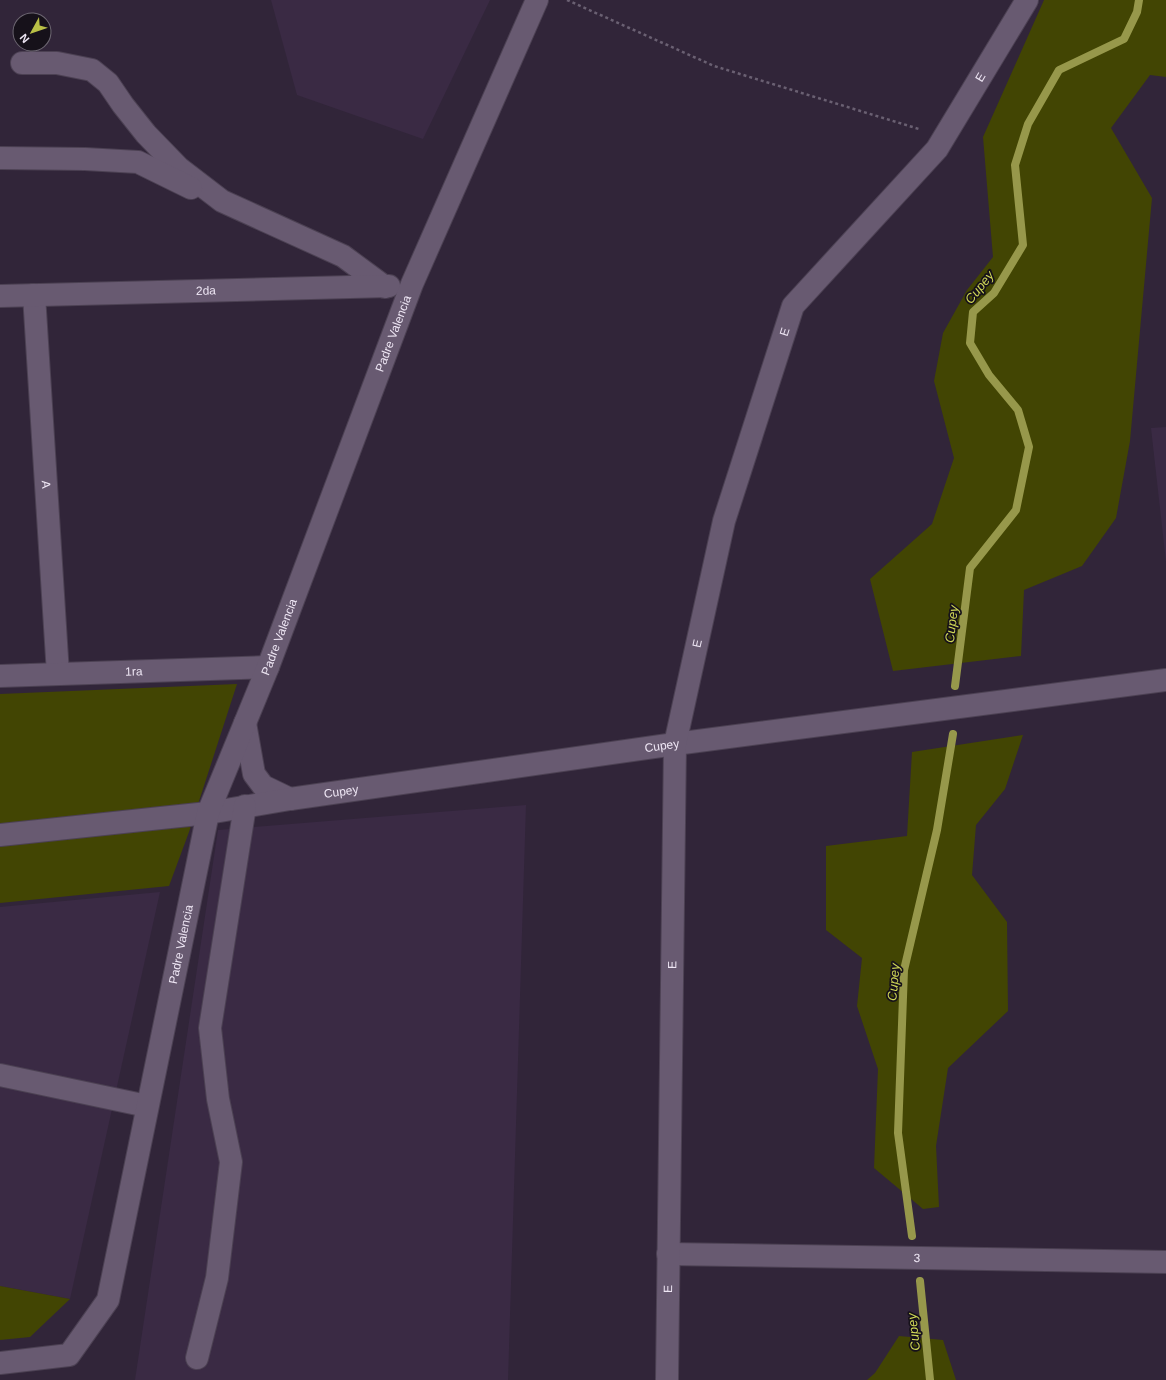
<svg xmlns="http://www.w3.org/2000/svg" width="1166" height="1380" font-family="Arial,sans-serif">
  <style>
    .built { fill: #3a2a44 }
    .green { fill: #424503 }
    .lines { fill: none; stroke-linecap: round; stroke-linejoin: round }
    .stream { stroke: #97984b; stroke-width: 8 }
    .minor-casing { stroke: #4c4153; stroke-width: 24 }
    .path { stroke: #6a6072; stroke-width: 2.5; stroke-dasharray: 3 3; stroke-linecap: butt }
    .minor { stroke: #685a71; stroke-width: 22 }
    .labels { text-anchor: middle; stroke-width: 3.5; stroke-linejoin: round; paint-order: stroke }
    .street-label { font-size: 12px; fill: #eee6f4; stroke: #16111a }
    .water-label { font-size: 13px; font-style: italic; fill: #cfd756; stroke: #16111a }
  </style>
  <rect width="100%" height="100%" fill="#312539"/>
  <g class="built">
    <path d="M 271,0 L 490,0 L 423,139 L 297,95 Z"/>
    <path d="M 1166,427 L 1166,562 L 1151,428 Z"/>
    <path d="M 526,805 L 508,1380 L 135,1380 L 218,830 Z"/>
    <path d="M 160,892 L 70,1299 L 0,1286 L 0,907 Z"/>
  </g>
  <g class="green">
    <path d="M 1044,0 L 1166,0 L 1166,77 L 1150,75 L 1111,128 L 1152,198 L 1130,441 L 1116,518 L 1082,566 L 1024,590 L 1021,656 L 893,671 L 870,579 L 932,524 L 954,458 L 934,381 L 943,333 L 967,290 L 993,257 L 983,137 Z"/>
    <path d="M 237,684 L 189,832 L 169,886 L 0,903 L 0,694 Z"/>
    <path d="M 1023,735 L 1005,789 L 976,825 L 972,875 L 1007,922 L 1008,1011 L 948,1068 L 936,1146 L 939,1207 L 923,1209 L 874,1168 L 878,1069 L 857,1006 L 862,958 L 826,930 L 826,846 L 907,836 L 912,752 Z"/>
    <path d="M 0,1286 L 70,1299 L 30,1337 L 0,1340 Z"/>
    <path d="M 899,1336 L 943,1340 L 956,1380 L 867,1380 L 875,1373 Z"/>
  </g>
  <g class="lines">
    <g class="stream">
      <path d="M 955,686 L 970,568 L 1016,510 L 1029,447 L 1018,410 L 989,375 L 970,343 L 973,312 L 994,293 L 1023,245 L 1015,165 L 1028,124 L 1059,70 L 1124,39 L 1137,12 L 1139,0"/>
      <path d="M 912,1236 L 898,1133 L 904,970 L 937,830 L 953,734"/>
      <path d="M 920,1281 L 930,1380"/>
    </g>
    <g class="minor-casing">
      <g id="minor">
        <path d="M 22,63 L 57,63 L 92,70 L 108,83 L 123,105 L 146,134 L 179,168 L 222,201 L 343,256 L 385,287"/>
        <path d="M 0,158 L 85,159 L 138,162 L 191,188"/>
        <path id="s1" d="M 34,295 L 58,674"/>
        <path id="s2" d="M 0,296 L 389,286"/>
        <path id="s3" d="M 0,676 L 268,667"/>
        <path d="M 245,723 L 254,774 L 263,786 L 290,799"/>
        <path id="s4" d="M 0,835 L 208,813 L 290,799 L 675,744 L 1166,680"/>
        <path d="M 0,1075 L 147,1106"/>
        <path id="s5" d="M 668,1254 L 1166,1262"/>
        <path d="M 197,1358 L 217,1278 L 231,1162 L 218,1099 L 210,1028 L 245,806"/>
        <path id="s6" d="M 0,1363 L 69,1355 L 108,1300 L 208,813 L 268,667 L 412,284 L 537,0"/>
        <path id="s7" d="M 667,1380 L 675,744 L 724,521 L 793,306 L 937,149 L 1027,0"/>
      </g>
    </g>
    <path class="path" d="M 567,0 L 714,66 L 919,129"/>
    <use href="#minor" class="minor"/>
  </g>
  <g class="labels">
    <g class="street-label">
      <text dy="4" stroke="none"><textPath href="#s7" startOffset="1387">E</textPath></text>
      <text dy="4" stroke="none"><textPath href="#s2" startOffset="206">2da</textPath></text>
      <text dy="4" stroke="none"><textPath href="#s7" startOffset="1063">E</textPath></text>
      <text dy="4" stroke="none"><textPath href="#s6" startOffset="1148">Padre Valencia</textPath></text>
      <text dy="4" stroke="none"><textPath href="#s1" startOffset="190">A</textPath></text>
      <text dy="4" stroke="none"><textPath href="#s6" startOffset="824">Padre Valencia</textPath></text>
      <text dy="4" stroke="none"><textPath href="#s7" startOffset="739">E</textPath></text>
      <text dy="4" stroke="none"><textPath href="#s3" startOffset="134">1ra</textPath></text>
      <text dy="4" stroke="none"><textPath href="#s4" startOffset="668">Cupey</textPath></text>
      <text dy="4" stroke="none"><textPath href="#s4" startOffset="344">Cupey</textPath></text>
      <text dy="4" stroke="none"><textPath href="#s6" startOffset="500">Padre Valencia</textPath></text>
      <text dy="4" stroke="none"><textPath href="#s7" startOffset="415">E</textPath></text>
      <text dy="4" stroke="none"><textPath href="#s5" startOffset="249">3</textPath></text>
      <text dy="4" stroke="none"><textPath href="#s7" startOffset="91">E</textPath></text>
    </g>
    <g class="water-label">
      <text transform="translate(979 287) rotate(-51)" y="5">Cupey</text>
      <text transform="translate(951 624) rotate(-83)" y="5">Cupey</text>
      <text transform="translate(893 982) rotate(-85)" y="5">Cupey</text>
      <text transform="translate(913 1332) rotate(-96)" y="5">Cupey</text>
    </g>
  </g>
  <g transform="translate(32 32) rotate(230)"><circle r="19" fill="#16111a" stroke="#6c6671"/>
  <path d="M0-3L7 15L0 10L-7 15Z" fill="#b9c046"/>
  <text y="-6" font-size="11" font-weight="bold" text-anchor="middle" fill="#eee6f4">N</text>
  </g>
</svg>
